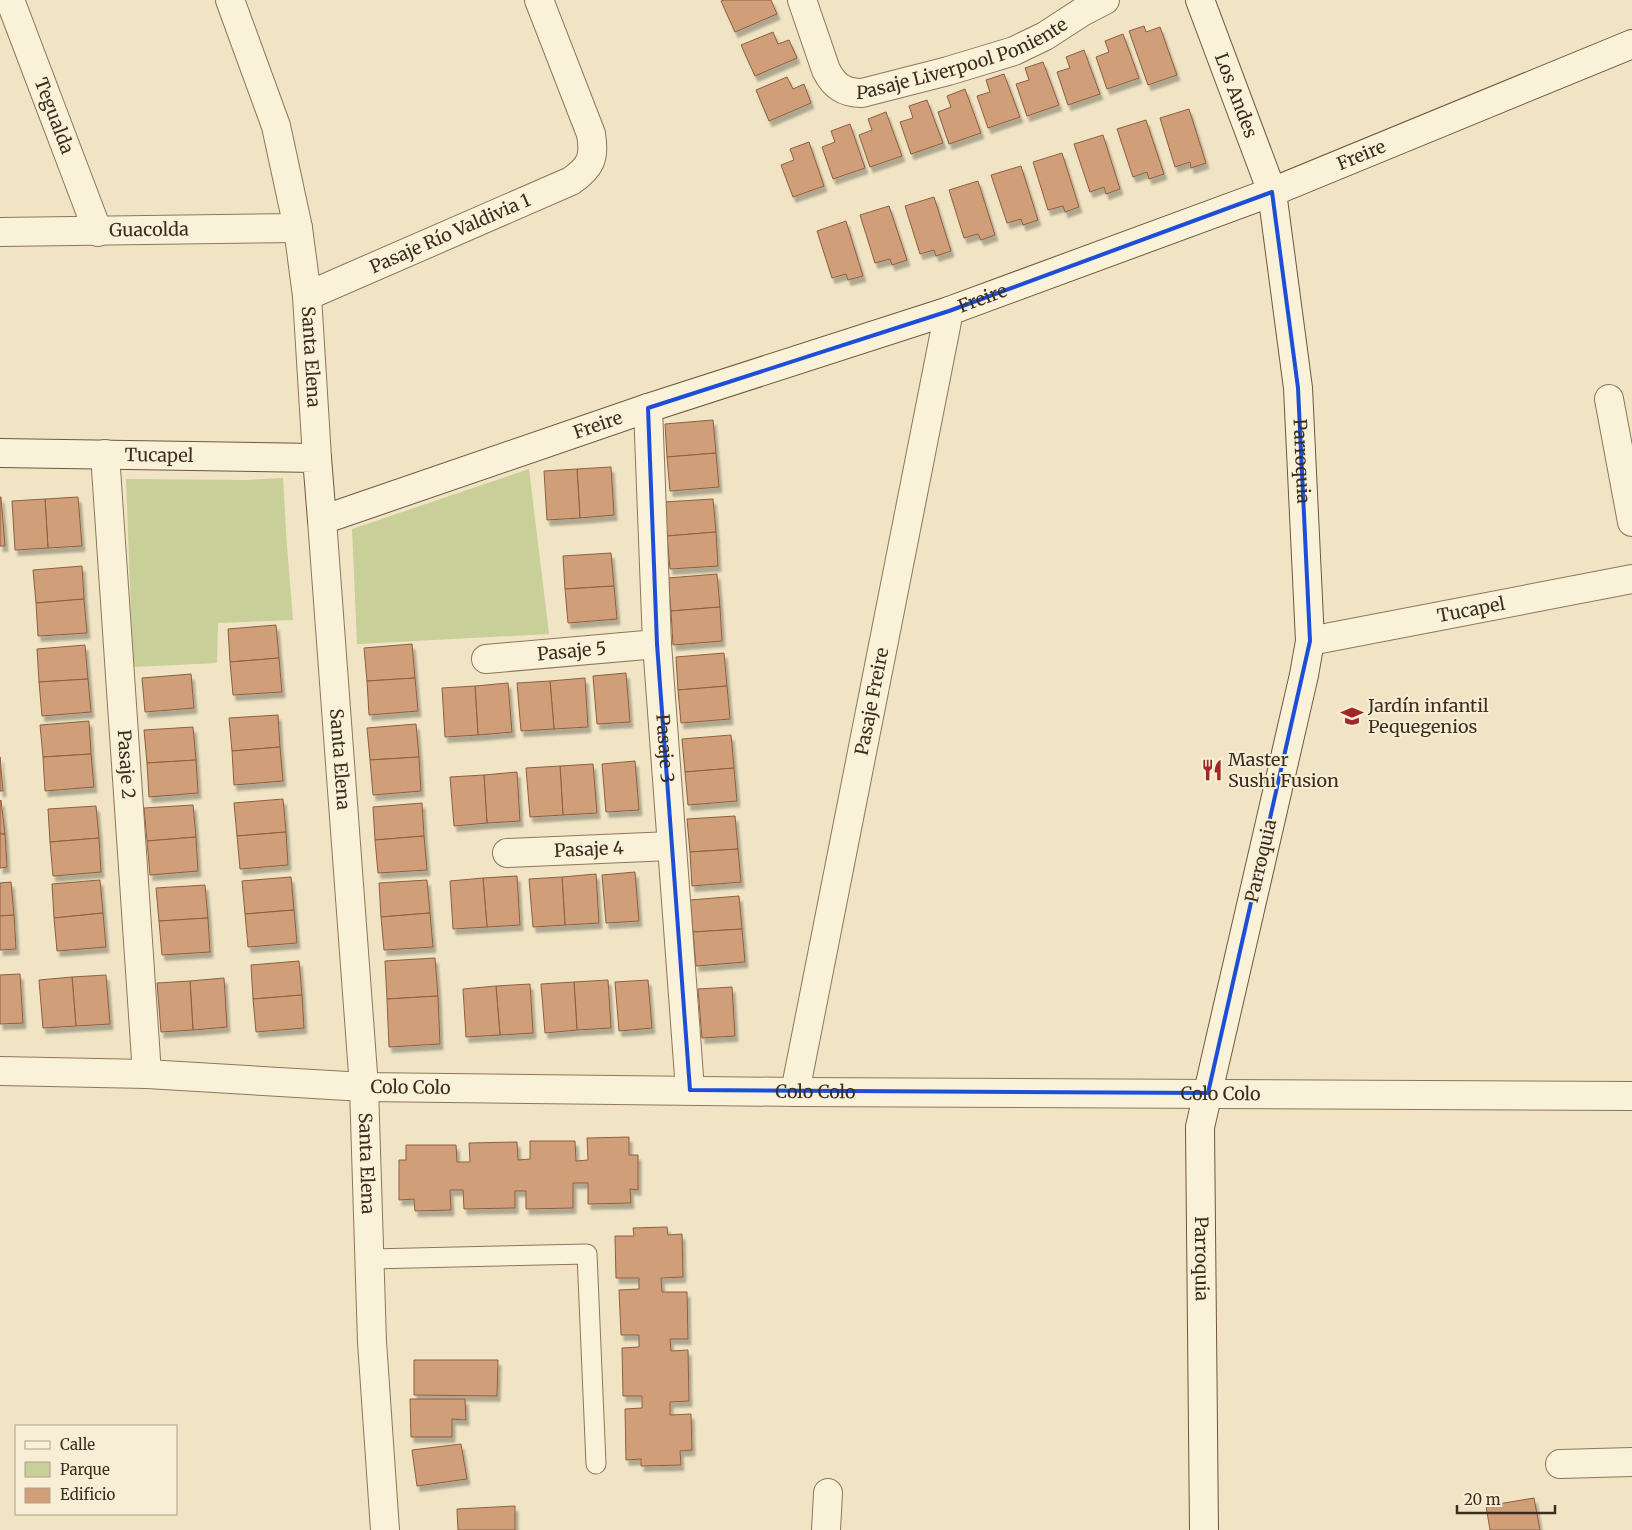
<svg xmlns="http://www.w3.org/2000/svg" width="1632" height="1530" font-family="Merriweather,serif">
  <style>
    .green { fill: #c8cf98 }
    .building { fill: #d09f79; stroke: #8d5f3e; filter: url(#shadow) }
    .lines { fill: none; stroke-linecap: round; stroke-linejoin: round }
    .lane-casing { stroke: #8d765a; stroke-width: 21 }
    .street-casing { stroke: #8d765a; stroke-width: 30 }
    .secondary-casing { stroke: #6e573d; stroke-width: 30 }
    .lane { stroke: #faf1d9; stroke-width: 19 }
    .street { stroke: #faf1d9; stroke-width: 28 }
    .secondary { stroke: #faf1d9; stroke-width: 28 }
    .marked { fill: none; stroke: #1d4ed8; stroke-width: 4; stroke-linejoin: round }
    .labels { text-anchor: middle; stroke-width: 4; stroke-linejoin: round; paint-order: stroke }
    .street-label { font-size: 18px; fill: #3c2d1e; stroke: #f7eed5 }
    .poi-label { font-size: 18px; fill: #3c2d1e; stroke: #f7eed5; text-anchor: start }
  </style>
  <defs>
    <filter id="shadow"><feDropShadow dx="3" dy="5.5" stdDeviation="1" flood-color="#0004"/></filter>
  </defs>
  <rect width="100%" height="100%" fill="#f0e4c5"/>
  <g class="green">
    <path d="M 529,469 L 549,634 L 357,644 L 352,529 Z"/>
    <path d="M 283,478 L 287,546 L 293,620 L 218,623 L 217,663 L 133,667 L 126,479 L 246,480 Z"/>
  </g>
  <g class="building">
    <path d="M 724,0 L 771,0 L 777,14 L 735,32 L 721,1 Z"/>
    <path d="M 1144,26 L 1146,32 L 1160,27 L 1177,75 L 1148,85 L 1129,31 Z"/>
    <path d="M 773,32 L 778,44 L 789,40 L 797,58 L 755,76 L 741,45 Z"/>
    <path d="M 1123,34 L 1139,78 L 1107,89 L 1096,57 L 1109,52 L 1105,41 Z"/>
    <path d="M 1084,50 L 1100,94 L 1068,105 L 1057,72 L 1070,68 L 1066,57 Z"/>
    <path d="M 1043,62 L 1059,105 L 1027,116 L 1016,84 L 1029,80 L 1025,68 Z"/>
    <path d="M 1004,74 L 1020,117 L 988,128 L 977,96 L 990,92 L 986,80 Z"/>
    <path d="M 787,77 L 793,89 L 804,84 L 811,103 L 769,121 L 756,90 Z"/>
    <path d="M 965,89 L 981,133 L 949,144 L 938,112 L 951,107 L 947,96 Z"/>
    <path d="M 927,100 L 943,143 L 911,154 L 900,122 L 913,118 L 909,106 Z"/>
    <path d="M 1189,109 L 1206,163 L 1191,168 L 1190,162 L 1175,167 L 1160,118 Z"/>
    <path d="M 886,112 L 902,156 L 870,167 L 859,135 L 872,130 L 868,119 Z"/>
    <path d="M 1146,120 L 1164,174 L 1149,179 L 1147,172 L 1133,177 L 1117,129 Z"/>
    <path d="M 850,124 L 865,168 L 833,179 L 822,147 L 835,142 L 831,131 Z"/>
    <path d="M 1103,135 L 1120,189 L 1106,194 L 1104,187 L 1090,192 L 1074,144 Z"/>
    <path d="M 809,142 L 824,186 L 793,197 L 781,165 L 794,160 L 790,149 Z"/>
    <path d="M 1062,153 L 1079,207 L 1065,212 L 1063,206 L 1048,210 L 1033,162 Z"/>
    <path d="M 1021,166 L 1038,220 L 1023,225 L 1021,219 L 1007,223 L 991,175 Z"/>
    <path d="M 978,181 L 995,235 L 981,240 L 978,234 L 964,238 L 949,190 Z"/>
    <path d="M 934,197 L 951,251 L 936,256 L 934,250 L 920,254 L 905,206 Z"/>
    <path d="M 889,206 L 907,260 L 892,265 L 890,259 L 875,263 L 860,215 Z"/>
    <path d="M 846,221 L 863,276 L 848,280 L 846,274 L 832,278 L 817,231 Z"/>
    <path d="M 713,420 L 716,453 L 667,457 L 665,424 Z"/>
    <path d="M 716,453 L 719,487 L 670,491 L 667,457 Z"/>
    <path d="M 611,467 L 614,515 L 580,518 L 577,469 Z"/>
    <path d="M 577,469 L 580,518 L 547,520 L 544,471 Z"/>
    <path d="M 0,497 L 1,497 L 5,546 L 0,546 Z"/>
    <path d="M 78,497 L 82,546 L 48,548 L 45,499 Z"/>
    <path d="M 45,499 L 48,548 L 15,550 L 12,501 Z"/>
    <path d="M 713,499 L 716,532 L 667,536 L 664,502 Z"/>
    <path d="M 716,532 L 718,566 L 670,569 L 667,536 Z"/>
    <path d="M 611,553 L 614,586 L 565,589 L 563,556 Z"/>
    <path d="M 82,566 L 84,599 L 36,603 L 33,570 Z"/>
    <path d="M 717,574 L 720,607 L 671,611 L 668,578 Z"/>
    <path d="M 614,586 L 617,619 L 568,623 L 565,589 Z"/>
    <path d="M 84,599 L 87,633 L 38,636 L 36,603 Z"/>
    <path d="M 720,607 L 722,641 L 673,645 L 671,611 Z"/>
    <path d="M 276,625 L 279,658 L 230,662 L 228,629 Z"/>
    <path d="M 412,644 L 415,678 L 367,681 L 364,648 Z"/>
    <path d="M 85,645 L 88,679 L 39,682 L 37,649 Z"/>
    <path d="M 724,653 L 727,686 L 678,690 L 676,657 Z"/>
    <path d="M 279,658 L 282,692 L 233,695 L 230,662 Z"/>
    <path d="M 626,673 L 630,722 L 597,724 L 593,676 Z"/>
    <path d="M 191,674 L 194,708 L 145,712 L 142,678 Z"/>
    <path d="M 415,678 L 418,711 L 369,715 L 367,681 Z"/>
    <path d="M 585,678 L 588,727 L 554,729 L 550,681 Z"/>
    <path d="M 88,679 L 91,712 L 42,716 L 39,682 Z"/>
    <path d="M 550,681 L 554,729 L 521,731 L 517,683 Z"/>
    <path d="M 508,683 L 512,732 L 478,735 L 475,686 Z"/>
    <path d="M 475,686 L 478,735 L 445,737 L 442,688 Z"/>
    <path d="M 727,686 L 730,719 L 681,723 L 678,690 Z"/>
    <path d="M 278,715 L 280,747 L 232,751 L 229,718 Z"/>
    <path d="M 89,721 L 91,754 L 43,757 L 40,725 Z"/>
    <path d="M 416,724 L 419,757 L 370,760 L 367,728 Z"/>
    <path d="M 193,727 L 196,760 L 147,763 L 144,730 Z"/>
    <path d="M 731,735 L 734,768 L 685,772 L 682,739 Z"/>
    <path d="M 280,747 L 283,781 L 234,785 L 232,751 Z"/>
    <path d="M 91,754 L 94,787 L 45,791 L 43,757 Z"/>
    <path d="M 0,757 L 3,791 L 0,791 Z"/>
    <path d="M 419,757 L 421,791 L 373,795 L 370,760 Z"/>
    <path d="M 196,760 L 198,793 L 149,797 L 147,763 Z"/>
    <path d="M 635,761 L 639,810 L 606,812 L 602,764 Z"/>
    <path d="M 593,764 L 597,813 L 563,815 L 560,766 Z"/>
    <path d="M 560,766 L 563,815 L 530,817 L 526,768 Z"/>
    <path d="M 734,768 L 737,801 L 688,805 L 685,772 Z"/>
    <path d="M 517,772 L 520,821 L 487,823 L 484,775 Z"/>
    <path d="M 484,775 L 487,823 L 454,826 L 450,777 Z"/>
    <path d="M 283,799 L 286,832 L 237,836 L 234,803 Z"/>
    <path d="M 1,800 L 5,834 L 0,834 L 0,801 Z"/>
    <path d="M 422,803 L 424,836 L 375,840 L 373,807 Z"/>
    <path d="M 193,805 L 196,837 L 147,841 L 144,808 Z"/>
    <path d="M 96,806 L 99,838 L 50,842 L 48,809 Z"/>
    <path d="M 735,816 L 738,849 L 690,852 L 687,819 Z"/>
    <path d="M 286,832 L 288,865 L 240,869 L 237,836 Z"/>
    <path d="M 0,834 L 5,834 L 7,867 L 0,868 Z"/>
    <path d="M 424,836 L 427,870 L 378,873 L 375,840 Z"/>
    <path d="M 196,837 L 198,871 L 150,875 L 147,841 Z"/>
    <path d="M 99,838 L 101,872 L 53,876 L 50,842 Z"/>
    <path d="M 738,849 L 741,882 L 692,886 L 690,852 Z"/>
    <path d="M 635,872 L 639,921 L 606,923 L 602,875 Z"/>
    <path d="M 596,874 L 599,923 L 565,925 L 562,877 Z"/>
    <path d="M 517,876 L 520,925 L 487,927 L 483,878 Z"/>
    <path d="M 291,877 L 294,910 L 245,914 L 242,881 Z"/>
    <path d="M 562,877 L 565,925 L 533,927 L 529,879 Z"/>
    <path d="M 483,878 L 487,927 L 453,929 L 450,881 Z"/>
    <path d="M 100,880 L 103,913 L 54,918 L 52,884 Z"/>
    <path d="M 427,880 L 430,913 L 381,917 L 379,883 Z"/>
    <path d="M 11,882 L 14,915 L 0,916 L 0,883 Z"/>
    <path d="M 205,885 L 208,918 L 159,921 L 156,888 Z"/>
    <path d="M 739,896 L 742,929 L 693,932 L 690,900 Z"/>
    <path d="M 294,910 L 297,943 L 248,947 L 245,914 Z"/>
    <path d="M 103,913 L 106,947 L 57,951 L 54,918 Z"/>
    <path d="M 430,913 L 433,947 L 384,950 L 381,917 Z"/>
    <path d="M 14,915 L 16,949 L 0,950 L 0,916 Z"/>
    <path d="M 208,918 L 210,952 L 162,955 L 159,921 Z"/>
    <path d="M 742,929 L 745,962 L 696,966 L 693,932 Z"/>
    <path d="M 435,958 L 438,996 L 387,999 L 385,961 Z"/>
    <path d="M 299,961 L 302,995 L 253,999 L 251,965 Z"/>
    <path d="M 20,974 L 23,1023 L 0,1024 L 0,975 Z"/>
    <path d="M 106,975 L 110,1024 L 76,1026 L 72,977 Z"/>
    <path d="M 72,977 L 76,1026 L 43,1028 L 39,980 Z"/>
    <path d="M 224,978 L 227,1027 L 193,1030 L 190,981 Z"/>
    <path d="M 608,980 L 611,1028 L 577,1030 L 574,982 Z"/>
    <path d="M 648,980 L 652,1028 L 619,1031 L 615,982 Z"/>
    <path d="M 190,981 L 193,1030 L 161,1032 L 157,983 Z"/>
    <path d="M 574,982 L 577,1030 L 545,1033 L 541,984 Z"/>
    <path d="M 530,984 L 533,1033 L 500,1035 L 496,986 Z"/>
    <path d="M 496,986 L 500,1035 L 466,1037 L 463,989 Z"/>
    <path d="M 732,987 L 735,1036 L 702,1038 L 698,989 Z"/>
    <path d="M 302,995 L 304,1028 L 256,1032 L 253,999 Z"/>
    <path d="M 438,996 L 440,1044 L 389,1047 L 387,999 Z"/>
    <path d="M 629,1137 L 629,1155 L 638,1155 L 638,1190 L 630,1189 L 631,1203 L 588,1204 L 588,1183 L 573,1183 L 573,1208 L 526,1209 L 526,1191 L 515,1191 L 515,1208 L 464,1209 L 463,1190 L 450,1190 L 451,1210 L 415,1211 L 414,1199 L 399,1200 L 399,1160 L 406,1160 L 406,1145 L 456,1145 L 457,1162 L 470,1162 L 469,1143 L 517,1142 L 518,1160 L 530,1159 L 530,1141 L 575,1141 L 576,1161 L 588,1160 L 587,1138 Z"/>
    <path d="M 667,1227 L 668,1235 L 682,1234 L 683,1277 L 661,1278 L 662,1292 L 687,1292 L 688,1339 L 670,1339 L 671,1351 L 688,1350 L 689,1401 L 670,1402 L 670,1415 L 691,1414 L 692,1450 L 680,1451 L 681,1465 L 641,1466 L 641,1459 L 626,1460 L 625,1409 L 642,1408 L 642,1396 L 623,1396 L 622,1348 L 639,1347 L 639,1335 L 621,1335 L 619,1290 L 639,1289 L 639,1278 L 616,1278 L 615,1236 L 634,1236 L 633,1228 Z"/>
    <path d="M 414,1360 L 498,1360 L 497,1396 L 414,1395 Z"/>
    <path d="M 410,1399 L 465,1399 L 466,1420 L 452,1419 L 452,1437 L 411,1437 Z"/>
    <path d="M 461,1444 L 467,1479 L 417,1486 L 412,1450 Z"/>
    <path d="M 1534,1498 L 1540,1530 L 1490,1530 L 1486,1506 Z"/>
    <path d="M 515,1506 L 515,1530 L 458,1530 L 457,1509 Z"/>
  </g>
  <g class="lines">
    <g class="lane-casing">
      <path id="lane" d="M 370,1259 L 587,1254 L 596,1464"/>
    </g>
    <g class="street-casing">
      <g id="street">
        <path id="s1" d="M 10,0 L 98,232"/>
        <path id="s2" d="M 230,0 L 276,126 L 298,228 L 307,296 L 317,458"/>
        <path id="s3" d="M 802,0 L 826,70 C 834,86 844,93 862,93 L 948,71 L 1014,51 L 1045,36 L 1082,12 L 1105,0"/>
        <path id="s4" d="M 0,232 L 298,228"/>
        <path id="s5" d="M 307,296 L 571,181 C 591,167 595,158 591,134 L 539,0"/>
        <path d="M 1609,399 L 1632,522"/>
        <path id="s6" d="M 648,408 L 657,644 L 690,1090"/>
        <path id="s7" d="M 105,454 L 147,1074"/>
        <path id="s8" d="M 322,520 L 364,1087 L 372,1342 L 385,1530"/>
        <path id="s9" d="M 1310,641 L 1632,579"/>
        <path id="s10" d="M 486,659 L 657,644"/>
        <path id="s11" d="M 507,853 L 671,846"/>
        <path id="s12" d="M 0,1071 L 147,1074 L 364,1087 L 795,1092 L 1632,1096"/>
        <path id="s13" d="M 795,1092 L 949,311"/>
        <path d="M 1560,1464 L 1632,1462"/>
        <path d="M 826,1530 L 828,1493"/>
      </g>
    </g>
    <g class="secondary-casing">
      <g id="secondary">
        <path id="s14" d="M 1200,0 L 1272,192 L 1298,388 L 1310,641 L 1304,675 L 1200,1127 L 1204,1530"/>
        <path id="s15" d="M 0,453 L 317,458 L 322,520 L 648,408 L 949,311 L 1272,192 L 1632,44"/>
      </g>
    </g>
    <use href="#lane" class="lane"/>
    <use href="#street" class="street"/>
    <use href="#secondary" class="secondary"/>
  </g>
  <path class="marked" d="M 1272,192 L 1298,388 L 1310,641 L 1208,1093 L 690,1090 L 657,644 L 648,408 L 949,311 Z"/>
  <defs>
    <g id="school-bare" transform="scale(1.725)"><path d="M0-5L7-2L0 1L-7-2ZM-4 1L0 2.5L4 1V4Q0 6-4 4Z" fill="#9f2827" stroke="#f7eed5" stroke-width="2.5" paint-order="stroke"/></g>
    <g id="restaurant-bare" transform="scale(1.725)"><path d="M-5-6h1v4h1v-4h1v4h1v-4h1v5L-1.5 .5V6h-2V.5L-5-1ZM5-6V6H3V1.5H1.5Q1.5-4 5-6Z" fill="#9f2827" stroke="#f7eed5" stroke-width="2.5" paint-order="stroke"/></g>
  </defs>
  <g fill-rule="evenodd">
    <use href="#school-bare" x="1352" y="716"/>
    <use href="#restaurant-bare" x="1212" y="770"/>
  </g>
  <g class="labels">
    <g class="street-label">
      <text dy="6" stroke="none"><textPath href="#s3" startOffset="225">Pasaje Liverpool Poniente</textPath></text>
      <text dy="6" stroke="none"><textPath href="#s14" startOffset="102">Los Andes</textPath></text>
      <text dy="6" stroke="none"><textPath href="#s1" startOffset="124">Tegualda</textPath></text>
      <text dy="6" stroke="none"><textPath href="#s15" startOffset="1481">Freire</textPath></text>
      <text dy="6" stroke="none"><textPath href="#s4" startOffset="149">Guacolda</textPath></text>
      <text dy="6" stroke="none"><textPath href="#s5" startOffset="156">Pasaje Río Valdivia 1</textPath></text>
      <text dy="6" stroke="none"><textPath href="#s15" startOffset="1076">Freire</textPath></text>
      <text dy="6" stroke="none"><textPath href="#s2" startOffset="368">Santa Elena</textPath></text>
      <text dy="6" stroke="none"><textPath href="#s15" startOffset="671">Freire</textPath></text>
      <text dy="6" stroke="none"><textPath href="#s15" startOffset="159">Tucapel</textPath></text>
      <text dy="6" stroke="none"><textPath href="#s14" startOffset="476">Parroquia</textPath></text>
      <text dy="6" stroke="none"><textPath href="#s9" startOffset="164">Tucapel</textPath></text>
      <text dy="6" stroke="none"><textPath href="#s10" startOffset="86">Pasaje 5</textPath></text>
      <text dy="6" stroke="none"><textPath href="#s13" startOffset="398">Pasaje Freire</textPath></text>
      <text dy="6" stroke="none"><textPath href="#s6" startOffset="341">Pasaje 3</textPath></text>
      <text dy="6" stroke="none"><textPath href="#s8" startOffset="240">Santa Elena</textPath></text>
      <text dy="6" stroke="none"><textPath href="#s7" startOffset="311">Pasaje 2</textPath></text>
      <text dy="6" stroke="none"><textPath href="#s11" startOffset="82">Pasaje 4</textPath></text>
      <text transform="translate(1261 861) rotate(-77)" y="6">Parroquia</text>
      <text dy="6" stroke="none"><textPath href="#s12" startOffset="411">Colo Colo</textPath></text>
      <text dy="6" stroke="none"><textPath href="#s12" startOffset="816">Colo Colo</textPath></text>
      <text dy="6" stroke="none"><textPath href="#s12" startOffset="1221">Colo Colo</textPath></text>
      <text dy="6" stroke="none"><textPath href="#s8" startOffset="645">Santa Elena</textPath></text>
      <text dy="6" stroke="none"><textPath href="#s14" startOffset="1286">Parroquia</textPath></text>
    </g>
    <g class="poi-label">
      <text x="1368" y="712">Jardín infantil<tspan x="1368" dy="21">Pequegenios</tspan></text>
      <text x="1228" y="766">Master<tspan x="1228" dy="21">Sushi Fusion</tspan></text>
    </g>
  </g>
  <rect x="15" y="1425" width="162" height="90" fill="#f7eed5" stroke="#aca18c"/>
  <rect x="25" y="1441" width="25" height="8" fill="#faf1d9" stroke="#aca18c"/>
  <text x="60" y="1450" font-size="15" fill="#3c2d1e">Calle</text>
  <rect x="25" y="1462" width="25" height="15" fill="#c8cf98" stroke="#aca18c"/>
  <text x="60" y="1475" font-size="15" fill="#3c2d1e">Parque</text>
  <rect x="25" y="1488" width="25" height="15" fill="#d09f79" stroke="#aca18c"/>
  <text x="60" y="1500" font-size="15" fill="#3c2d1e">Edificio</text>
  <path d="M1457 1505v8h98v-8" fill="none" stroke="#3c2d1e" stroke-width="2.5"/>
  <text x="1464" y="1505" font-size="15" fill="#3c2d1e" stroke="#f7eed5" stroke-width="4" paint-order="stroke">20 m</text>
</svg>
